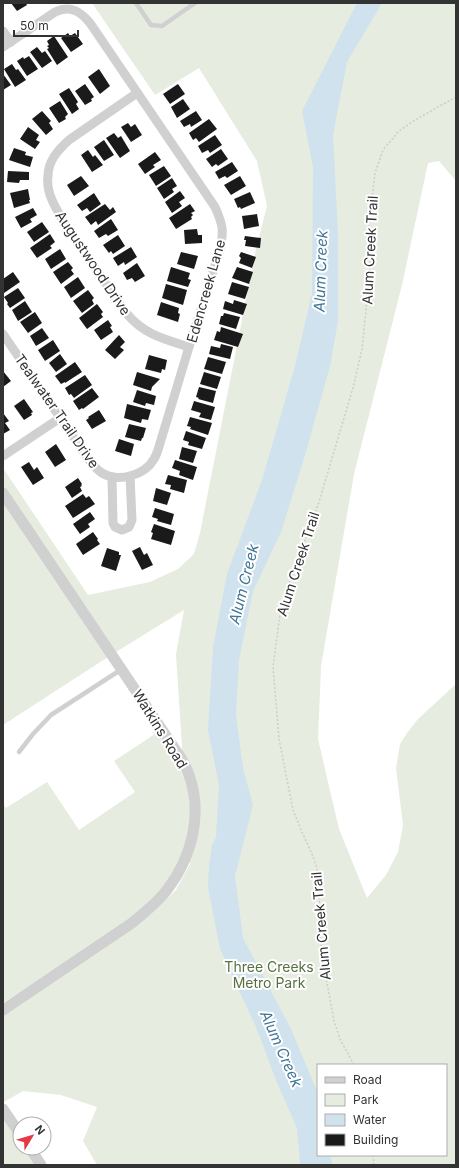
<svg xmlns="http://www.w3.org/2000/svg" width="459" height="1168" font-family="Inter,sans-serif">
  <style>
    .green { fill: #e6ecdf; fill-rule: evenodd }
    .water { fill: #cfe2ee }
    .building { fill: #1a1a1a }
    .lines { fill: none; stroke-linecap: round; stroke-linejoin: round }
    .path { stroke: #cdcdcd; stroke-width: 1.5; stroke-dasharray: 2 2; stroke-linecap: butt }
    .service { stroke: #d0d0d0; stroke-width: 4.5 }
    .minor { stroke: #d0d0d0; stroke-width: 9 }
    .tertiary { stroke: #d0d0d0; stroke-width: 11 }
    .labels { text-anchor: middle; stroke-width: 4; stroke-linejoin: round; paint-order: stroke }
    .street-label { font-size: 14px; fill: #333; stroke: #fff }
    .park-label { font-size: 14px; fill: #56703f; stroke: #fff }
    .water-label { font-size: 15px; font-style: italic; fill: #3f7597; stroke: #fff }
  </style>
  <rect width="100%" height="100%" fill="#fff"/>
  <g class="green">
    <path d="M 92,3 L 456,3 L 456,181 L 439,161 L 428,163 L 402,285 L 354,474 L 321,666 L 318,739 L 339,829 L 367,898 L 386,875 L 398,852 L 403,825 L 396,768 L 400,744 L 407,733 L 418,719 L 456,684 L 456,1165 L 97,1165 L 83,1141 L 97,1107 L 61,1095 L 23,1091 L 4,1102 L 3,1100 L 3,1015 L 151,914 L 176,890 L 190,864 L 188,837 L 182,858 L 166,886 L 139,912 L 110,933 L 3,1003 L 3,804 L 6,808 L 47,782 L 79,830 L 135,792 L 114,761 L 158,732 L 178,765 L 184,778 L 176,654 L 184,610 L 116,652 L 3,485 L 3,468 L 88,595 L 150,582 L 178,569 L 194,554 L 200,533 L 256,249 L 267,206 L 257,161 L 199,68 L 155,95 ZM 318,1065 L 446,1065 L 446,1155 L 318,1155 Z"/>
    <path d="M 3,501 L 108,657 L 3,725 Z"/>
    <path d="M 3,1116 L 20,1141 L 20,1148 L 25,1148 L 37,1165 L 3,1165 Z"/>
  </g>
  <path class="water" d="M 357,3 L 382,3 L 347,62 L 333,135 L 338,234 L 338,321 L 330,366 L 306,452 L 281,532 L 253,591 L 239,660 L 236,714 L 243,768 L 253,805 L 235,876 L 243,938 L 291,1029 L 317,1091 L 318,1155 L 330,1155 L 333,1165 L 300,1165 L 297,1128 L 276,1080 L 256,1027 L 220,949 L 208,887 L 209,866 L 212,845 L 216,837 L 219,785 L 208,730 L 213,647 L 227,574 L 262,480 L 295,366 L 312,293 L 313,167 L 302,111 Z"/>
  <g class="building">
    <path d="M 11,3 L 26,3 L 27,5 L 17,11 Z"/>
    <path d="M 68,33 L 70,36 L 75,33 L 83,44 L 71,52 L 61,38 Z"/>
    <path d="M 54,36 L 68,57 L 57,65 L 47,49 L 49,48 L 47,46 L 49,45 L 47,41 Z"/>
    <path d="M 37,47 L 42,53 L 45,51 L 52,61 L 42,68 L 30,52 Z"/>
    <path d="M 29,56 L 38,69 L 27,76 L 17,61 L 23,57 L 24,59 Z"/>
    <path d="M 12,64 L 16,70 L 18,69 L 26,80 L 15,87 L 4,69 Z"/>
    <path d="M 99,69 L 110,86 L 100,94 L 88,77 Z"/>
    <path d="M 3,74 L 11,85 L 3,90 Z"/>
    <path d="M 85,84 L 94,97 L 91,99 L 92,101 L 85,105 L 75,91 Z"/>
    <path d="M 178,84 L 185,94 L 170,104 L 163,94 Z"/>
    <path d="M 69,88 L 78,102 L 76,104 L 79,109 L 72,114 L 59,94 Z"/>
    <path d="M 183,99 L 190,109 L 177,118 L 171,107 Z"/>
    <path d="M 60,101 L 68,114 L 65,117 L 66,119 L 59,123 L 49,108 Z"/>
    <path d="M 42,111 L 51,121 L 49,123 L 53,129 L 46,135 L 32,119 Z"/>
    <path d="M 196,111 L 202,120 L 191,127 L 190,124 L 184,127 L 180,121 Z"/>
    <path d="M 209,119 L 217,129 L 199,142 L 196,138 L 193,140 L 189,133 Z"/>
    <path d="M 128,123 L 131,127 L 135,124 L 142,135 L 131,142 L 121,127 Z"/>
    <path d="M 28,127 L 39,135 L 36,140 L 40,142 L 35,149 L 20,139 Z"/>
    <path d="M 114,133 L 118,138 L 121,136 L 130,151 L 120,158 L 106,138 Z"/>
    <path d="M 215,135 L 222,145 L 210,153 L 208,150 L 202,153 L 198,146 Z"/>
    <path d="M 104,140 L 114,155 L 104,161 L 94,147 Z"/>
    <path d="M 14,148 L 26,152 L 25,155 L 33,157 L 30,167 L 9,160 Z"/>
    <path d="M 221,149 L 228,159 L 218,166 L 216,164 L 212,167 L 206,159 Z"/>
    <path d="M 88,150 L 93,157 L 95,155 L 103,165 L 92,172 L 81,155 Z"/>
    <path d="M 155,152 L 161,160 L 153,165 L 155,167 L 145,174 L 138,164 Z"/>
    <path d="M 232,162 L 238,171 L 227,178 L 225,176 L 219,179 L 215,172 Z"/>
    <path d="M 164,166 L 171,176 L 156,186 L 149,175 Z"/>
    <path d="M 8,171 L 29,172 L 29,180 L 20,180 L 19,183 L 7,182 Z"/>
    <path d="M 81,176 L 89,186 L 74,196 L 67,185 Z"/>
    <path d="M 240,176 L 246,186 L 231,195 L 224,185 Z"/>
    <path d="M 172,178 L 177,186 L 172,189 L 174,192 L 164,199 L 157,188 Z"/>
    <path d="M 28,189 L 30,200 L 29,200 L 30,203 L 14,208 L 10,193 Z"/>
    <path d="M 180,191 L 185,198 L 179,202 L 182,206 L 172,213 L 165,202 Z"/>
    <path d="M 250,192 L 255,203 L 241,209 L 240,207 L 238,208 L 234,199 Z"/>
    <path d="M 94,193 L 101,204 L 90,212 L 87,208 L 82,211 L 77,205 Z"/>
    <path d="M 105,204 L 110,210 L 113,207 L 116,212 L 98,225 L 96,221 L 91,225 L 85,217 Z"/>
    <path d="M 190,204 L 195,211 L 191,213 L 193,215 L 191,217 L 192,219 L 176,229 L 169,218 Z"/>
    <path d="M 33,208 L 37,215 L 30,219 L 32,222 L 21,228 L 15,217 Z"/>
    <path d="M 257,214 L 259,226 L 244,229 L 242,216 Z"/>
    <path d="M 111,219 L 118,230 L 108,236 L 106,234 L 99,238 L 94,231 Z"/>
    <path d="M 42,222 L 49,232 L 34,242 L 27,232 Z"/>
    <path d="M 197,229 L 198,235 L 202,235 L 202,243 L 185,244 L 184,230 Z"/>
    <path d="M 50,234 L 55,242 L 50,246 L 52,248 L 37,258 L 30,248 Z"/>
    <path d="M 118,235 L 125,246 L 113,254 L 111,251 L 109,253 L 103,245 Z"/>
    <path d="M 245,236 L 261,238 L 260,248 L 245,246 L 246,240 L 244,240 Z"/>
    <path d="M 131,247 L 137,257 L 125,265 L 124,262 L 118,266 L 113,258 Z"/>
    <path d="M 60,249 L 66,259 L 51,269 L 45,259 Z"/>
    <path d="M 181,252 L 198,256 L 194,269 L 177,264 Z"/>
    <path d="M 241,252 L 256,257 L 252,268 L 239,263 L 241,258 L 239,256 Z"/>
    <path d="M 68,262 L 73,268 L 71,270 L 74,274 L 61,284 L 53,272 Z"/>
    <path d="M 137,263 L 145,276 L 135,282 L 132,278 L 127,280 L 123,273 Z"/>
    <path d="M 171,267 L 190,273 L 188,279 L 191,280 L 188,287 L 167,281 Z"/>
    <path d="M 237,267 L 253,272 L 249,284 L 232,278 Z"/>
    <path d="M 13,272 L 20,282 L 4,293 L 3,291 L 3,279 Z"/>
    <path d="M 78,277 L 85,288 L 71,298 L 64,287 Z"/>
    <path d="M 232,282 L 249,287 L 245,299 L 228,294 Z"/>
    <path d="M 166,284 L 187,290 L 183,305 L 162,298 Z"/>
    <path d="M 18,288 L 25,298 L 10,308 L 7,304 L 8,303 L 4,297 Z"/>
    <path d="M 88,290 L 94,298 L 92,300 L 94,304 L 82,313 L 73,301 Z"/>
    <path d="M 234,300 L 247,304 L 243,315 L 223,309 L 225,301 L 233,304 Z"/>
    <path d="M 25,301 L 32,312 L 18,321 L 12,310 Z"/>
    <path d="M 161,302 L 179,308 L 178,313 L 180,314 L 178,322 L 157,315 Z"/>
    <path d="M 97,304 L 103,312 L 101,314 L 103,317 L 87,329 L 79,318 Z"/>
    <path d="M 35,312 L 42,323 L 28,333 L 20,322 Z"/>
    <path d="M 224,313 L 240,317 L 236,329 L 219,324 L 221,316 L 223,316 Z"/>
    <path d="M 108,320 L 112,326 L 110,327 L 113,332 L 101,340 L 94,330 Z"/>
    <path d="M 221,327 L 243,334 L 238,347 L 214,340 L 217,331 L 220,332 Z"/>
    <path d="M 42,328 L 49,338 L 36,346 L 30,336 Z"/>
    <path d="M 119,335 L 125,342 L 120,347 L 124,350 L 115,359 L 105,350 Z"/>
    <path d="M 53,340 L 60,351 L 45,361 L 38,350 Z"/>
    <path d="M 221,344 L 233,347 L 230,359 L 209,354 L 211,346 L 220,348 Z"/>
    <path d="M 60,354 L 67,364 L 56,372 L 49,363 Z"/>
    <path d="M 149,355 L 167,360 L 165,370 L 162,369 L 161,373 L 145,369 Z"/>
    <path d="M 208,357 L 226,362 L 222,374 L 204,369 Z"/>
    <path d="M 75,362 L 82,372 L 65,383 L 65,382 L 61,384 L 55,376 Z"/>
    <path d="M 3,371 L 11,381 L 3,387 Z"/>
    <path d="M 137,372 L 160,379 L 152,387 L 151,391 L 133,385 Z"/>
    <path d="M 204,372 L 221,377 L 217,389 L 200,384 Z"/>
    <path d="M 85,375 L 92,385 L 74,398 L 71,394 L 69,395 L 65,388 Z"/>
    <path d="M 199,387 L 216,391 L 213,403 L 198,399 L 199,398 L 196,397 Z"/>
    <path d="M 92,388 L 99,397 L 83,409 L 82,408 L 79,410 L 73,401 Z"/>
    <path d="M 137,390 L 156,396 L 154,405 L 146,403 L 145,406 L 133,402 Z"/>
    <path d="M 24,399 L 33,412 L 31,413 L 32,415 L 24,420 L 14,406 Z"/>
    <path d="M 194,401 L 215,407 L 211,420 L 199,417 L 201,413 L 191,410 Z"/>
    <path d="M 127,404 L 151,410 L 148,420 L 142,419 L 141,423 L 124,418 Z"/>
    <path d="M 99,410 L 106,421 L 92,429 L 86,420 L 89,418 L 88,417 Z"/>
    <path d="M 3,413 L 9,421 L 5,423 L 10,430 L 3,434 Z"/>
    <path d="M 190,417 L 212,423 L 208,435 L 190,429 L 191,427 L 187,426 Z"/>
    <path d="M 129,424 L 146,428 L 143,438 L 142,438 L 141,441 L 125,437 Z"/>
    <path d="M 186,431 L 206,438 L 202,449 L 188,445 L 189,442 L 183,440 Z"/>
    <path d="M 119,439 L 134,444 L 131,456 L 115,451 Z"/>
    <path d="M 56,444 L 66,460 L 55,467 L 45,452 Z"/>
    <path d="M 182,447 L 197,451 L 193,463 L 179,459 Z"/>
    <path d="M 175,460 L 197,467 L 193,480 L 179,475 L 180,471 L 172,468 Z"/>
    <path d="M 29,462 L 34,470 L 37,467 L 44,478 L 33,485 L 21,467 Z"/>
    <path d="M 168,475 L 187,480 L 184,493 L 170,489 L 171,485 L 165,484 Z"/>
    <path d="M 78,478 L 82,484 L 81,485 L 82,486 L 80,487 L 82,491 L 72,498 L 65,487 Z"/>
    <path d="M 156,488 L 171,493 L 167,505 L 153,501 Z"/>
    <path d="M 83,494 L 86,498 L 89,496 L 95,504 L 73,518 L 65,506 Z"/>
    <path d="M 155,508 L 174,514 L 171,525 L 157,521 L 158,519 L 152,517 Z"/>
    <path d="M 90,512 L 95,519 L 88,524 L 90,527 L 80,534 L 73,524 Z"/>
    <path d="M 154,524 L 175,531 L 171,545 L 151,539 L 153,533 L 151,532 Z"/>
    <path d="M 93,532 L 98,539 L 97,540 L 100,544 L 83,555 L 76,544 Z"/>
    <path d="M 140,547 L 144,555 L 147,553 L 153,565 L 142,570 L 132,551 Z"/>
    <path d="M 107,548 L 119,552 L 119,555 L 121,555 L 116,571 L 101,566 Z"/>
  </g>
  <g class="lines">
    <g class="path">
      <path d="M 354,1065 L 340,1039 L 334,1021 L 322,956 L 320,932 L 319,884 L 317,868 L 312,854 L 302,832 L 293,810 L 279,739 L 273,667 L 280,614 L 290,581 L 319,502 L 353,388 L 362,349 L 369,281 L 371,252 L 369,225 L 375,173 L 383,150 L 399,131 L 415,120 L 456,97"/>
      <path d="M 373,1155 L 374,1165"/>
    </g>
    <g class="service">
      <path d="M 136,3 L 151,25 L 162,26 L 195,3"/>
      <path d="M 19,752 L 33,734 L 51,715 L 122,669"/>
    </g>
    <g class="minor">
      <path d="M 3,31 L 11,42"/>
      <path d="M 3,47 L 55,12 C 70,5 80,11 90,23 L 215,207 C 223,225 224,230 220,250 L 189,347 L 158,450 C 157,453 156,456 154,459 C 145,475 119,483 102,473 C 97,470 93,465 89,460 L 3,334"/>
      <path d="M 137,93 L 69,140 C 58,150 48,161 48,176 C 47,183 49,193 52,200 C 59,216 70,231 80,246 C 96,269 111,292 127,314 C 145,335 164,339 189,347"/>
      <path d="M 3,456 L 60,418"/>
      <path d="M 112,477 L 113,523 L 115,527 L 122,530 L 129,527 L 132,520 L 130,476"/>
    </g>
    <g class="tertiary">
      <path d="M 3,493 L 181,758 C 184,763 187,769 189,775 C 203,814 192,857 167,890 C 158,902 144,913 132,923 L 3,1010"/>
      <path d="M 3,1109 L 20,1134"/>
      <path d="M 30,1148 L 41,1165"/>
    </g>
  </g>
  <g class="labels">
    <g class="street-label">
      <text transform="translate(370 250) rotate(-87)" y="5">Alum Creek Trail</text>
      <text transform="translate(93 263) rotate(56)" y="5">Augustwood Drive</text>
      <text transform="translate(206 291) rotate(-74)" y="5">Edencreek Lane</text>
      <text transform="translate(57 411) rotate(55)" y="5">Tealwater Trail Drive</text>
      <text transform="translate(298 564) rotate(-72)" y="5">Alum Creek Trail</text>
      <text transform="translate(160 729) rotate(58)" y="5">Watkins Road</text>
      <text transform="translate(321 926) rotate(-95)" y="5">Alum Creek Trail</text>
    </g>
    <g class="park-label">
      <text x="269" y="972">Three Creeks<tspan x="269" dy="16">Metro Park</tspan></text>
    </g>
    <g class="water-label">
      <text transform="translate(321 271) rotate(-88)" y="5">Alum Creek</text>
      <text transform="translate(244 584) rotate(-76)" y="5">Alum Creek</text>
      <text transform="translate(281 1049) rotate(66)" y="5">Alum Creek</text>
    </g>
  </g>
  <rect width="459" height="1168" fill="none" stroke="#333333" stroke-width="8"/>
  <rect x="317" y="1064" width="130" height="92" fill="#ffffff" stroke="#adadad"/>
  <rect x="325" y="1077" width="20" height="6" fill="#d0d0d0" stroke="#adadad"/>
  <text x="353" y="1084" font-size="12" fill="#333333">Road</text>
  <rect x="325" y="1094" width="20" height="12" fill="#e6ecdf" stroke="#adadad"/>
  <text x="353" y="1104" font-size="12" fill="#333333">Park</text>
  <rect x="325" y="1114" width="20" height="12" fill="#cfe2ee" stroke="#adadad"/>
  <text x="353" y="1124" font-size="12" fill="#333333">Water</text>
  <rect x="325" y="1134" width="20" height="12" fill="#1a1a1a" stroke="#adadad"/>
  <text x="353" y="1144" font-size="12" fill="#333333">Building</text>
  <g transform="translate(32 1136) rotate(52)"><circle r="19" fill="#ffffff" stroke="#adadad"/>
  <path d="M0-3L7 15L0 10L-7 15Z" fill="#e63946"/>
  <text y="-6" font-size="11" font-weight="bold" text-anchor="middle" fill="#333333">N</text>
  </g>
  <path d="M14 30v6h64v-6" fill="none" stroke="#333333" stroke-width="2"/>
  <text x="20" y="30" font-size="12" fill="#333333" stroke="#ffffff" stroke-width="3" paint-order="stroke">50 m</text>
</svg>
